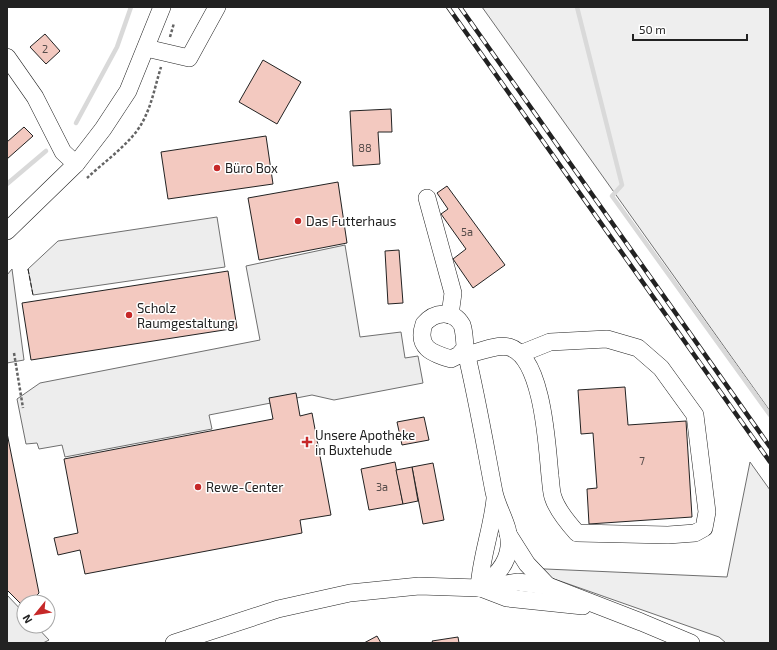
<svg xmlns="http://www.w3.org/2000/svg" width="777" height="650" font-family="'Exo 2',sans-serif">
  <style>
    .green { fill: #eee; stroke: #6f6f6f }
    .parking { fill: #ededed; stroke: #6f6f6f }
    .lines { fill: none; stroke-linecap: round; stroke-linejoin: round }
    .stream { stroke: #d9d9d9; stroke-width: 4.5 }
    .building { fill: #f3c9c0; stroke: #222 }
    .minor-casing { stroke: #222; stroke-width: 18 }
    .path { stroke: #646464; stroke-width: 2.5; stroke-dasharray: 3 2; stroke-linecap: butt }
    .minor { stroke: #fff; stroke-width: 17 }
    .rail-casing { stroke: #222; stroke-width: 4.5 }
    .rail { stroke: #fff; stroke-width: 3; stroke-dasharray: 9; stroke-linecap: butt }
    .fence { stroke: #222; stroke-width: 1; stroke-dasharray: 5 2; stroke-linecap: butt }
    .poi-dot { fill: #c62828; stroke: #fff; stroke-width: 1.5 }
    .labels { text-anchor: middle; stroke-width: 3; stroke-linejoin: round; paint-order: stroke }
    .number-label { font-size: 11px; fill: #564c4a }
    .poi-label { font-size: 13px; fill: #222; stroke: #fff; text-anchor: start }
  </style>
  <rect width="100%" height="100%" fill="#fff"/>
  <g class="green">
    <path d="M 482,7 L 770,7 L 770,411 Z"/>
    <path d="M 750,462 L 770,490 L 770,643 L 726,643 L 719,637 L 523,568 L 727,577 Z"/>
  </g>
  <g class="parking">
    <path d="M 217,217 L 225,267 L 33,295 L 28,269 L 58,241 Z"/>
    <path d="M 345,245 L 360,337 L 401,332 L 405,358 L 418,356 L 423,383 L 334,400 L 312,395 L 209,415 L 212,429 L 65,457 L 62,445 L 39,449 L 37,443 L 26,444 L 17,399 L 40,383 L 260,340 L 246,266 Z"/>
    <path d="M 12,269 L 24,360 L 7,363 L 7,275 Z"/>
    <path d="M 7,595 L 24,613 L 24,626 L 36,626 L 49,640 L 43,643 L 7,643 Z"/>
  </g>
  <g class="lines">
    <g class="stream">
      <path d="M 577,7 L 622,185 L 612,196 L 770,415"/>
      <path d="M 76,123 L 117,47 L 131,7"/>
      <path d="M 7,184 L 46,151"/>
    </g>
  </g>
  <g class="building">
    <path d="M 45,34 L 60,51 L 46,64 L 30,47 Z"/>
    <path d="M 263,60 L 301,82 L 277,124 L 239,102 Z"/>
    <path d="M 391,109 L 392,132 L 378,132 L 380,164 L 353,166 L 350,111 Z"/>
    <path d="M 24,127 L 33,136 L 7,159 L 7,142 Z"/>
    <path d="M 266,136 L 273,184 L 168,199 L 161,152 Z"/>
    <path d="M 338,182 L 347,243 L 259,260 L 248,198 Z"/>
    <path d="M 447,186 L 505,265 L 473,288 L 453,259 L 466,249 L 441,214 L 448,209 L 437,193 Z"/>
    <path d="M 399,250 L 403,303 L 388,304 L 385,251 Z"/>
    <path d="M 228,271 L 237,328 L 31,360 L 22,303 Z"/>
    <path d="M 625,387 L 628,425 L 686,421 L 692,517 L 589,524 L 587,489 L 597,488 L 593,433 L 581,434 L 578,390 Z"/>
    <path d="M 296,393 L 300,416 L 312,413 L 331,515 L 300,520 L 302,533 L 85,574 L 80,550 L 58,555 L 54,538 L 78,533 L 64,459 L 273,419 L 269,398 Z"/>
    <path d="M 424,417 L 429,440 L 402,445 L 397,422 Z"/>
    <path d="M 7,433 L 39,593 L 30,602 L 24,602 L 24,607 L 7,590 Z"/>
    <path d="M 395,462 L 403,504 L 369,510 L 361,469 Z"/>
    <path d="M 433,463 L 444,520 L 423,524 L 412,467 Z"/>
    <path d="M 412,467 L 418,501 L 403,504 L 396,470 Z"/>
    <path d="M 377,636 L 381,643 L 364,643 Z"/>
    <path d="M 458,637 L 459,643 L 433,643 L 432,641 Z"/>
  </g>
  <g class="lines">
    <g class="minor-casing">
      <g id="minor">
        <path d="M 146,48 L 189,58 L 217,7"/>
        <path d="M 7,57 L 35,97 L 63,152 L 76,164"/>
        <path d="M 427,198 L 453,293 L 450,315"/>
        <path d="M 7,231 L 76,164 L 103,129 L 128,91 L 162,7"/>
        <path d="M 465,348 L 459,355 L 451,359 C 432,353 416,348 424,324 C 434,312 453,309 462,325 C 465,333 464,344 466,352 C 477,398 485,445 494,492 C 498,511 511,527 509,547 C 507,566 494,577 480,588"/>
        <path d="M 467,355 C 478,352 497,344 509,347 C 543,357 547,446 550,476 C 551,483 551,491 553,497 C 557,510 568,523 577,533 L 668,535 L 695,533 L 704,528 L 707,512 L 695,415 L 661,368 L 638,348 L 607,339 L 550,342 L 520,354"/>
        <path d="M 508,534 L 527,564 L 548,586"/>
        <path d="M 479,588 C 481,557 492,529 495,499"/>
        <path d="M 481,588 L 507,598 L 583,606"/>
        <path d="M 174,643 L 278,609 L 350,593 L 419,586 L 479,588 L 518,582 L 548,586 L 641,622 L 691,643"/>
      </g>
    </g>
    <g class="path">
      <path d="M 170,37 L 174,23"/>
      <path d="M 87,178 C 104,162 131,143 142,123 C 152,105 155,86 161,67"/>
      <path d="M 14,353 L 23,408"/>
    </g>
    <use href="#minor" class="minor"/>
    <g class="rail-casing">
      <g id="rail">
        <path d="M 448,7 L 770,462"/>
        <path d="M 460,7 L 770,447"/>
      </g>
    </g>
    <use href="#rail" class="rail"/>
    <path class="fence" d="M 28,269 L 33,295"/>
  </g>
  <g class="poi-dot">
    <circle cx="217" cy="168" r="4"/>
    <circle cx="298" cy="221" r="4"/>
    <circle cx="129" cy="315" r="4"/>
    <path d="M305 436h4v4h4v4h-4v4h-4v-4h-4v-4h4z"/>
    <circle cx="198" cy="487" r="4"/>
  </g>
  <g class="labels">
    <g class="number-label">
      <text x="45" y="53">2</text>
      <text x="365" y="152">88</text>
      <text x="467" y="236">5a</text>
      <text x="642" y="465">7</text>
      <text x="382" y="491">3a</text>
    </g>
    <g class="poi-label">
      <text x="225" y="173">Büro Box</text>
      <text x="306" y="226">Das Futterhaus</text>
      <text x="137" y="313">Scholz<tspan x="137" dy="15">Raumgestaltung</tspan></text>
      <text x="315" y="440">Unsere Apotheke<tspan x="315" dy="15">in Buxtehude</tspan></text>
      <text x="206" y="492">Rewe-Center</text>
    </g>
  </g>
  <rect width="777" height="650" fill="none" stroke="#222222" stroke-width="16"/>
  <g transform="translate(36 614) rotate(240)"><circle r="19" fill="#ffffff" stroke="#a7a7a7"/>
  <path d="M0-3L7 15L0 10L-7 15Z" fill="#c62828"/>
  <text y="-6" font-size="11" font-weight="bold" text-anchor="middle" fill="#222222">N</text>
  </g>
  <path d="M633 34v6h114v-6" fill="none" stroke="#222222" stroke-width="2"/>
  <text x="639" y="34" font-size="12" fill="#222222" stroke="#ffffff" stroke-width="3" paint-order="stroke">50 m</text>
</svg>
